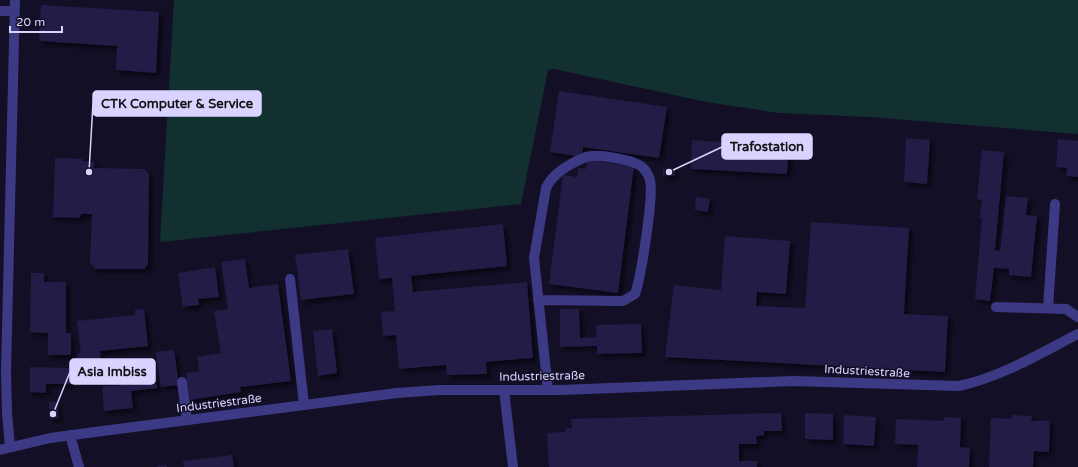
<svg xmlns="http://www.w3.org/2000/svg" width="1078" height="467" font-family="'Varela Round',sans-serif">
  <style>
    .green { fill: #12302f }
    .building { fill: #241b47; filter: url(#shadow) }
    .lines { fill: none; stroke-linecap: round; stroke-linejoin: round }
    .minor { stroke: #3d3a85; stroke-width: 10 }
    .labels { text-anchor: middle; stroke-width: 3; stroke-linejoin: round; paint-order: stroke }
    .street-label { font-size: 12px; fill: #d9d4ff; stroke: #130f26 }
    .leader { fill: none; stroke: #d9d4ff; stroke-width: 1.5 }
    .callout-dot { fill: #d9d4ff; stroke: #130f26; stroke-width: 1.5 }
    .callout { fill: #d9d4ff; stroke: #d9d4ff; stroke-width: 1.5 }
    .callout-label { font-size: 13px; text-anchor: middle; font-weight: bold; fill: #111 }
  </style>
  <defs>
    <filter id="shadow"><feDropShadow dx="3.5" dy="3.5" stdDeviation="2" flood-color="#0009"/></filter>
  </defs>
  <rect width="100%" height="100%" fill="#130f26"/>
  <path class="green" d="M 174,0 L 1078,0 L 1078,134 L 869,117 L 779,113 L 706,102 L 554,69 L 548,70 L 521,204 L 160,242 Z"/>
  <g class="building">
    <path d="M 41,5 L 159,12 L 156,73 L 116,70 L 117,46 L 39,41 Z"/>
    <path d="M 559,91 L 667,107 L 659,158 L 583,147 L 582,157 L 550,152 Z"/>
    <path d="M 906,138 L 930,140 L 927,184 L 904,182 Z"/>
    <path d="M 1058,139 L 1078,141 L 1078,177 L 1066,176 L 1067,168 L 1056,167 Z"/>
    <path d="M 692,140 L 789,146 L 787,174 L 691,169 Z"/>
    <path d="M 982,150 L 1004,152 L 995,250 L 1000,251 L 1006,196 L 1028,198 L 1026,215 L 1037,216 L 1031,277 L 1009,275 L 1009,269 L 994,268 L 990,301 L 975,299 L 982,219 L 980,218 L 982,200 L 977,199 Z"/>
    <path d="M 55,158 L 83,159 L 82,161 L 94,162 L 94,168 L 144,169 L 149,174 L 148,265 L 144,269 L 95,269 L 90,263 L 92,214 L 81,214 L 80,218 L 53,217 Z"/>
    <path d="M 587,160 L 634,166 L 618,293 L 549,284 L 563,175 L 577,177 L 578,168 L 586,169 Z"/>
    <path d="M 663,168 L 675,169 L 675,176 L 663,175 Z"/>
    <path d="M 696,197 L 710,199 L 708,212 L 695,210 Z"/>
    <path d="M 811,222 L 909,228 L 904,314 L 948,316 L 945,372 L 665,357 L 674,285 L 721,290 L 725,236 L 790,241 L 786,294 L 757,292 L 756,306 L 805,308 Z"/>
    <path d="M 503,224 L 507,266 L 411,276 L 413,292 L 527,282 L 533,358 L 486,362 L 487,374 L 447,375 L 446,365 L 399,369 L 396,335 L 383,336 L 381,312 L 395,311 L 392,278 L 379,279 L 375,238 Z"/>
    <path d="M 348,249 L 354,294 L 301,300 L 295,255 Z"/>
    <path d="M 245,259 L 249,288 L 278,284 L 291,381 L 240,387 L 241,392 L 190,400 L 186,373 L 199,371 L 197,357 L 221,353 L 214,311 L 228,309 L 221,262 Z"/>
    <path d="M 215,267 L 219,297 L 198,299 L 199,305 L 183,307 L 178,273 Z"/>
    <path d="M 31,273 L 44,273 L 44,282 L 66,282 L 66,333 L 71,333 L 71,355 L 48,355 L 48,333 L 30,332 Z"/>
    <path d="M 144,309 L 148,346 L 100,351 L 101,361 L 78,363 L 77,354 L 81,353 L 77,321 L 135,315 L 135,310 Z"/>
    <path d="M 560,309 L 579,309 L 580,338 L 597,337 L 596,325 L 641,324 L 642,353 L 597,354 L 597,346 L 560,347 Z"/>
    <path d="M 332,329 L 337,373 L 318,376 L 313,331 Z"/>
    <path d="M 174,350 L 179,385 L 161,387 L 156,352 Z"/>
    <path d="M 30,367 L 72,368 L 71,384 L 46,384 L 46,393 L 30,392 Z"/>
    <path d="M 155,376 L 157,388 L 131,391 L 133,408 L 104,411 L 102,387 L 130,384 L 129,379 Z"/>
    <path d="M 49,402 L 57,402 L 59,418 L 50,419 Z"/>
    <path d="M 781,413 L 782,431 L 764,431 L 764,435 L 756,436 L 757,444 L 739,444 L 739,461 L 757,461 L 757,467 L 549,467 L 547,433 L 566,432 L 566,428 L 572,428 L 571,419 Z"/>
    <path d="M 805,413 L 833,414 L 833,440 L 805,439 Z"/>
    <path d="M 844,415 L 876,417 L 874,446 L 843,444 Z"/>
    <path d="M 1012,415 L 1032,416 L 1031,421 L 1050,421 L 1049,452 L 1034,451 L 1033,467 L 989,467 L 991,418 L 1012,419 Z"/>
    <path d="M 944,417 L 961,418 L 960,447 L 970,448 L 969,467 L 917,467 L 918,445 L 895,444 L 896,419 L 944,421 Z"/>
    <path d="M 232,455 L 234,467 L 184,467 L 183,461 Z"/>
    <path d="M 167,465 L 167,467 L 157,467 L 157,466 Z"/>
  </g>
  <g class="lines">
    <g class="minor">
      <path d="M 0,11 L 14,11"/>
      <path d="M 290,279 L 304,405"/>
      <path d="M 538,300 L 623,301 L 635,294 C 641,277 654,196 650,180 C 649,176 645,169 642,167 C 634,160 596,153 586,157 C 571,163 553,173 546,188 L 534,258 L 548,390"/>
      <path d="M 996,307 L 1066,309 L 1078,317"/>
      <path d="M 1048,308 L 1055,204"/>
      <path d="M 182,382 L 187,420"/>
      <path d="M 504,390 L 513,467"/>
      <path d="M 70,435 L 79,467"/>
      <path d="M 10,447 L 7,413 L 6,371 L 15,0"/>
      <path d="M 0,450 L 50,438 L 95,432 L 397,393 L 439,390 L 561,390 L 793,381 L 959,386 C 1001,377 1039,354 1078,334"/>
    </g>
  </g>
  <g class="labels">
    <g class="street-label">
      <text transform="translate(867 371) rotate(3)" y="4">Industriestraße</text>
      <text transform="translate(542 376) rotate(-1)" y="4">Industriestraße</text>
      <text transform="translate(219 403) rotate(-7)" y="4">Industriestraße</text>
    </g>
  </g>
  <path class="leader" d="M89 172L93 103M669 172L722 147M53 414L70 372"/>
  <g class="callout-dot">
    <circle cx="89" cy="172" r="4"/>
    <circle cx="669" cy="172" r="4"/>
    <circle cx="53" cy="414" r="4"/>
  </g>
  <g class="callout">
    <rect x="93" y="91" width="168" height="25" rx="4"/>
    <rect x="722" y="134" width="90" height="25" rx="4"/>
    <rect x="70" y="359" width="85" height="25" rx="4"/>
  </g>
  <g class="callout-label">
    <text x="177" y="108">CTK Computer &amp; Service</text>
    <text x="767" y="151">Trafostation</text>
    <text x="112" y="376">Asia Imbiss</text>
  </g>
  <path d="M10 26v6h52v-6" fill="none" stroke="#d9d4ff" stroke-width="2"/>
  <text x="16" y="26" font-size="12" fill="#d9d4ff" stroke="#130f26" stroke-width="3" paint-order="stroke">20 m</text>
</svg>
